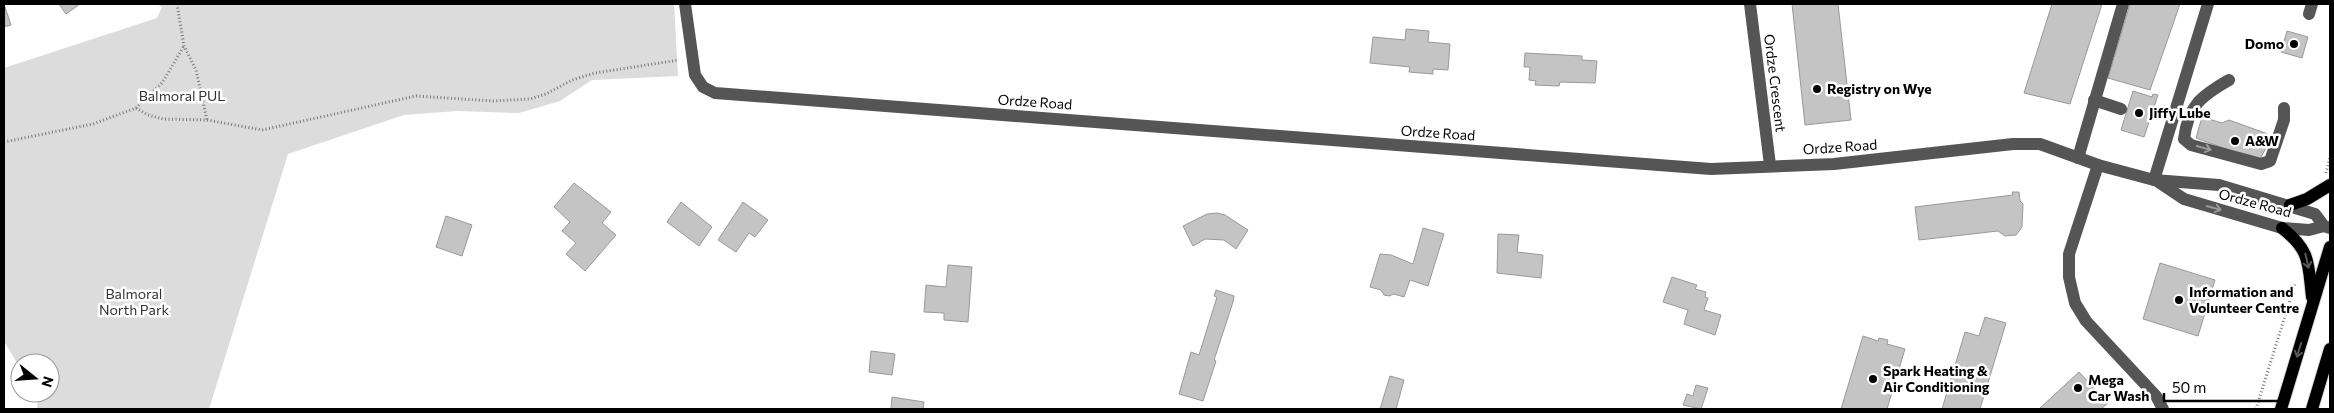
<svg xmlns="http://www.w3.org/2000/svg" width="2334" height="413" font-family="Commissioner,sans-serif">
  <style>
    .green { fill: #dcdcdc }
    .building { fill: #c4c4c4; stroke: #999 }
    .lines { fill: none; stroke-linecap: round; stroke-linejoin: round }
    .major-casing { stroke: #dbdbdb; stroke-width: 14 }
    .path { stroke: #777; stroke-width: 3; stroke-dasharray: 1 2.5; stroke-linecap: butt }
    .minor { stroke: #555; stroke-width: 12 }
    .major { stroke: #000; stroke-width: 12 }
    .oneway { stroke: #999 }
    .oneway2 { stroke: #595959 }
    .poi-dot { fill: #000; stroke: #fff; stroke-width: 2 }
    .labels { text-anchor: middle; stroke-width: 5; stroke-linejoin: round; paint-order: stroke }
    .poi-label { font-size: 14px; font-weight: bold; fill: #000; stroke: #fff; text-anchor: start }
    .street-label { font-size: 14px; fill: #000; stroke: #fff }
    .park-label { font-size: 14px; fill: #333; stroke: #fff }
  </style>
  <rect width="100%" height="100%" fill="#fff"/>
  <path class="green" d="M 156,4 L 674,4 L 678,76 L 592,80 L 560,101 L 519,113 L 457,111 L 404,115 L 288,154 L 209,409 L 37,409 L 38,397 L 35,393 L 50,393 L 50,363 L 20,363 L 20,368 L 4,341 L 4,68 L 157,18 L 162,7 Z"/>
  <g class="building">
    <path d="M 4,4 L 11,25 L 4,27 Z"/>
    <path d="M 59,4 L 80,4 L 66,14 Z"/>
    <path d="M 1792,4 L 1838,4 L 1851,120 L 1805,125 Z"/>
    <path d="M 2052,4 L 2102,4 L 2070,104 L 2024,93 Z"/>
    <path d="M 2130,4 L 2180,4 L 2150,90 L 2108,78 Z"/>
    <path d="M 1406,29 L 1429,31 L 1428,42 L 1450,44 L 1448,70 L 1433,69 L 1433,74 L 1409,72 L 1410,67 L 1370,63 L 1373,37 L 1405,40 Z"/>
    <path d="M 2287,31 L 2308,37 L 2302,58 L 2281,52 Z"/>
    <path d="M 1525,53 L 1582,56 L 1582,60 L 1597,61 L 1595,83 L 1560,82 L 1559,86 L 1535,85 L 1536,81 L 1529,80 L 1530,67 L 1524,67 Z"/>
    <path d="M 2133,91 L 2152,97 L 2153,94 L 2158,95 L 2144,137 L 2121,130 Z"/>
    <path d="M 2202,117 L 2222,123 L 2229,120 L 2268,134 L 2265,143 L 2268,144 L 2259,161 L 2196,138 Z"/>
    <path d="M 574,183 L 611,212 L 602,223 L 616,235 L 585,271 L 566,254 L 576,243 L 562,231 L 570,222 L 554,207 Z"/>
    <path d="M 2012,192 L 2019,192 L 2020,201 L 2023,204 L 2022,227 L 2016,235 L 2005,236 L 1998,231 L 1919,240 L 1915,207 L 2013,195 Z"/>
    <path d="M 681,202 L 712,227 L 699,246 L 667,222 Z"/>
    <path d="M 743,202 L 768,220 L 755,237 L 749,233 L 736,252 L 718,240 Z"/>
    <path d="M 1217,213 L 1225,215 L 1248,230 L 1236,249 L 1224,240 L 1205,239 L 1193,246 L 1183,226 L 1207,214 Z"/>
    <path d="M 446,216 L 472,225 L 462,256 L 436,247 Z"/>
    <path d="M 1423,228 L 1444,234 L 1428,286 L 1410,280 L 1404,297 L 1394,294 L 1389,296 L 1384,295 L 1381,290 L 1370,287 L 1380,254 L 1391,255 L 1413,264 Z"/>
    <path d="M 1498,234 L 1519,235 L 1517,252 L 1543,255 L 1541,278 L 1497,273 Z"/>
    <path d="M 2160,263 L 2215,280 L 2198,336 L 2143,319 Z"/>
    <path d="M 948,265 L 972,267 L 968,322 L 944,320 L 944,313 L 924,312 L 926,285 L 946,287 Z"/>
    <path d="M 1672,277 L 1697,285 L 1695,289 L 1706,292 L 1705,297 L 1708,298 L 1704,310 L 1721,315 L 1715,335 L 1684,324 L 1688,310 L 1663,302 Z"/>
    <path d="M 1216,290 L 1234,296 L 1233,302 L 1214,360 L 1216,361 L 1203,401 L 1179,394 L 1191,352 L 1199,355 L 1217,297 L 1214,296 Z"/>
    <path d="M 1985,317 L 2006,323 L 1980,409 L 1942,409 L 1965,332 L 1979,336 Z"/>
    <path d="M 1863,336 L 1878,341 L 1879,338 L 1888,340 L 1887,344 L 1905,349 L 1887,409 L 1841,409 Z"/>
    <path d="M 871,351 L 895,354 L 892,375 L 869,372 Z"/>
    <path d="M 2079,372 L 2108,403 L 2101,409 L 2039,409 Z"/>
    <path d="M 1390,376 L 1404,380 L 1396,409 L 1380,409 Z"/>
    <path d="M 1696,385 L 1708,388 L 1701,409 L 1683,405 L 1687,394 L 1693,396 Z"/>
    <path d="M 892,397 L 924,402 L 923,409 L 891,409 Z"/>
  </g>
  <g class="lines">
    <g class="major-casing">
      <g id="major">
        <path d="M 2290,205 L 2307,199 L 2330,185"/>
        <path d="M 2282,228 C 2311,251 2308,263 2312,297"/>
        <path d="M 2281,409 L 2330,247"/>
        <path d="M 2312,409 L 2330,349"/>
      </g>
    </g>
    <g class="path">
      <path d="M 177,4 L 184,46 L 196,70 L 207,120"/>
      <path d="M 136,108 L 148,115 L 163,119 L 207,120 L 262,130 L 416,96 L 493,101 L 530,99 L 546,94 L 572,80 L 595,73 L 679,60"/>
      <path d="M 4,142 L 93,124 L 136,108 L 162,83 L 184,46"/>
      <path d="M 2326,173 L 2330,157"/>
      <path d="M 2256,409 L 2295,284"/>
    </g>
    <g class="minor">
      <path d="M 685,4 L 695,75 L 703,87 L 715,93 L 1711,169 L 1834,164 L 2013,144 L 2040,144 L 2098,165 L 2154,180 L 2219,185 L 2315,214 L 2324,226 L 2330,228"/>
      <path d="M 1750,4 L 1770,165"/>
      <path d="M 2309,14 L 2312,4"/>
      <path d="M 2229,80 C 2201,96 2188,106 2184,139 L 2191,145 L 2261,164 L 2270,161 L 2284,120 L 2284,108"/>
      <path d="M 2094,100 L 2121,109"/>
      <path d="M 2078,158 L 2123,4"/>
      <path d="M 2098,165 L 2069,254 L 2069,277 L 2075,303 L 2086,321 L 2156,396 L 2163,409"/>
      <path d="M 2154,180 L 2208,4"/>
      <path d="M 2157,181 L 2184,199 L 2282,228 L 2309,230 L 2324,226"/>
    </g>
    <use href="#major" class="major"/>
  </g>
  <defs><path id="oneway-shaft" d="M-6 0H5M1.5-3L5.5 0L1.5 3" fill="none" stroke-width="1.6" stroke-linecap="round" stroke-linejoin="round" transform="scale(1.25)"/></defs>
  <g class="oneway">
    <use href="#oneway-shaft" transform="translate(2204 148) rotate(16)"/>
    <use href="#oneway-shaft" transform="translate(2214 208) rotate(16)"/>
  </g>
  <g class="oneway2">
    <use href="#oneway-shaft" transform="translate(2307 261) rotate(77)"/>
    <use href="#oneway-shaft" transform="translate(2299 350) rotate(107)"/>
  </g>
  <g class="poi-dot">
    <circle cx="2294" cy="44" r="5"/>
    <circle cx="1817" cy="89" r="5"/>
    <circle cx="2139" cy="113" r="5"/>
    <circle cx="2235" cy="141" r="5"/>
    <circle cx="2179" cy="300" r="5"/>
    <circle cx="1873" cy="379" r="5"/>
    <circle cx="2078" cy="388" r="5"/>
  </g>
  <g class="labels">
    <g class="poi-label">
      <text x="2284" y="49" text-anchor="end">Domo</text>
      <text x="1827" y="94">Registry on Wye</text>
      <text x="2149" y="118">Jiffy Lube</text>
      <text x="2245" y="146">A&amp;W</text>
      <text x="2189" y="297">Information and<tspan x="2189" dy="16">Volunteer Centre</tspan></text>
      <text x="1883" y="376">Spark Heating &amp;<tspan x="1883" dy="16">Air Conditioning</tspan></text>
      <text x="2088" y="385">Mega<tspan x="2088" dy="16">Car Wash</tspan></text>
    </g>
    <g class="street-label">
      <text transform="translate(1775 83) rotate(83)" y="5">Ordze Crescent</text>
      <text transform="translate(1035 102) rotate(4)" y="5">Ordze Road</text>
      <text transform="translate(1438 133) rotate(4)" y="5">Ordze Road</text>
      <text transform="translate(1840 147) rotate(-4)" y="5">Ordze Road</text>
      <text transform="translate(2255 203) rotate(15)" y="5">Ordze Road</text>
    </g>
    <g class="park-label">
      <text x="182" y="101">Balmoral PUL</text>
      <text x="134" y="299">Balmoral<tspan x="134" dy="16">North Park</tspan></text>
    </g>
  </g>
  <rect width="2334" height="413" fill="none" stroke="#000000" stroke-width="10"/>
  <g transform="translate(35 378) rotate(107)"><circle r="24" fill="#ffffff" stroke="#999999"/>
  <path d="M0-4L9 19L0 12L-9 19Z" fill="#000000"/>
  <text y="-8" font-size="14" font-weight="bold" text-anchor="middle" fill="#000000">N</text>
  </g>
  <path d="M2164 393v8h121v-8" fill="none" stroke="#000000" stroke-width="2.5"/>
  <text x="2172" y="393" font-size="15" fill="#000000" stroke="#ffffff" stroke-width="4" paint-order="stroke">50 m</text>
</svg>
